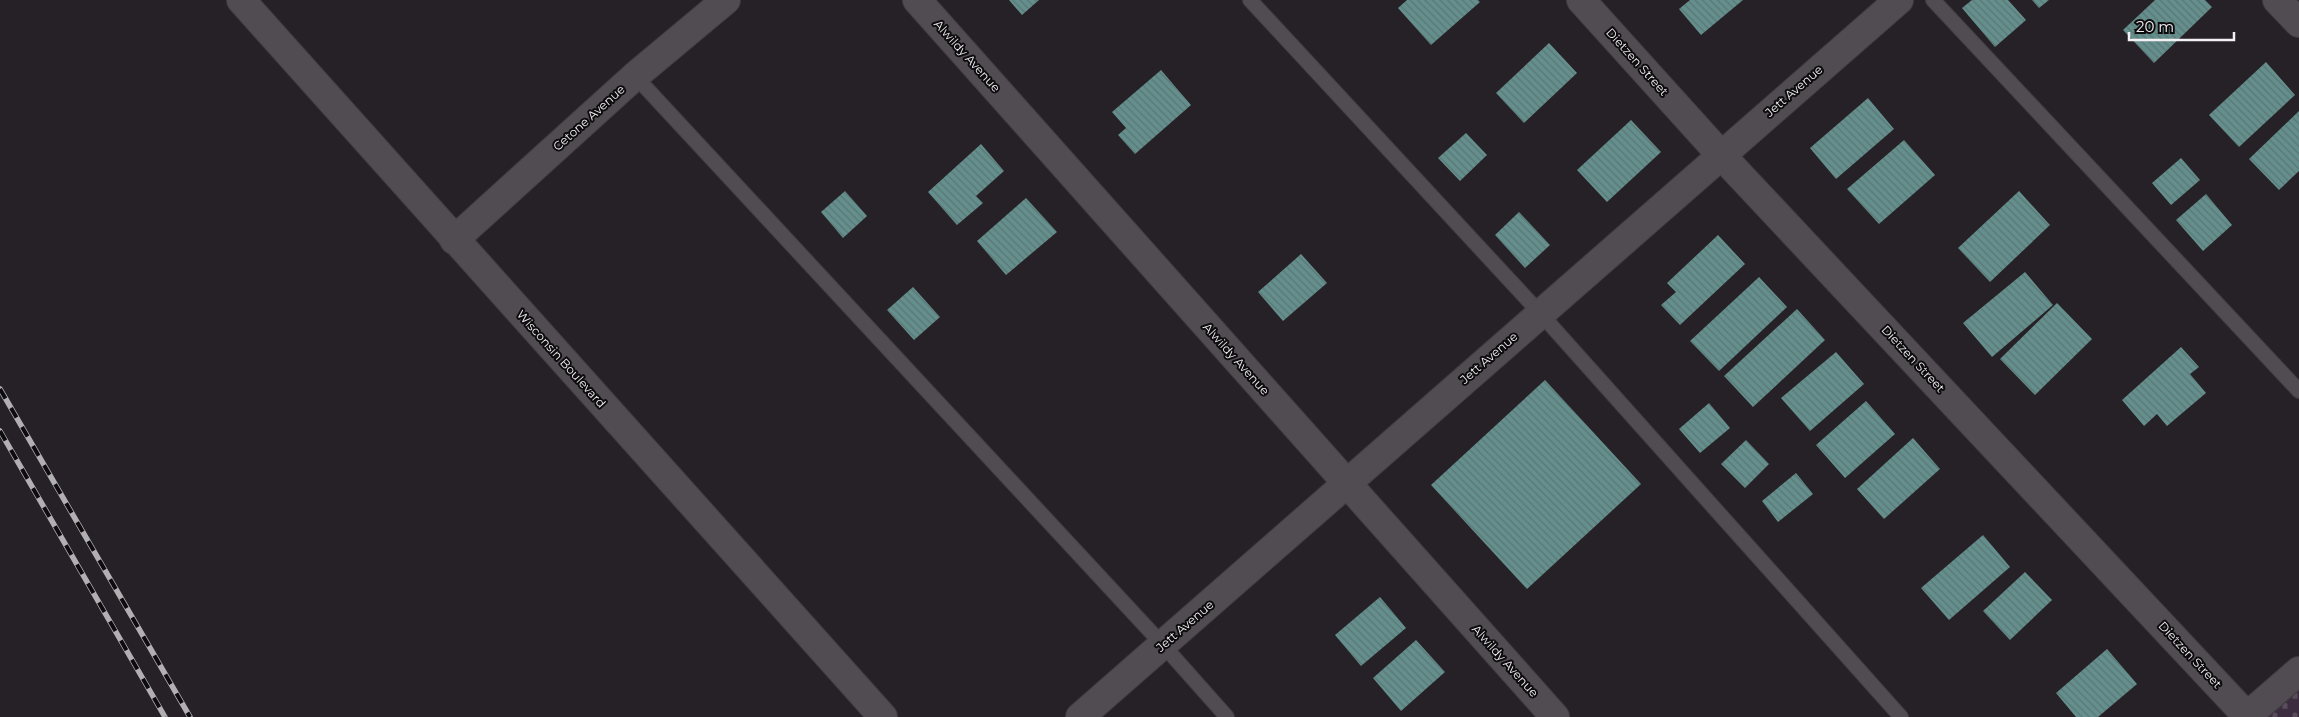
<svg xmlns="http://www.w3.org/2000/svg" width="2299" height="717" font-family="Montserrat,sans-serif">
  <style>
    .cemetery { fill: url(#cemetery-stones) }
    .building { fill: url(#building-back-hatch) }
    .lines { fill: none; stroke-linecap: round; stroke-linejoin: round }
    .lane-casing { stroke: #403d41; stroke-width: 16 }
    .street-casing { stroke: #403d41; stroke-width: 30 }
    .secondary-casing { stroke: #403d41; stroke-width: 30 }
    .lane { stroke: #514c52; stroke-width: 14 }
    .street { stroke: #514c52; stroke-width: 28 }
    .secondary { stroke: #514c52; stroke-width: 28 }
    .rail-casing { stroke: #b2afb3; stroke-width: 5.5 }
    .rail { stroke: #0d0b0d; stroke-width: 4; stroke-dasharray: 11; stroke-linecap: butt }
    .labels { text-anchor: middle; stroke-width: 4; stroke-linejoin: round; paint-order: stroke }
    .street-label { font-size: 12px; fill: #f3f1f4; stroke: #0d0b0d }
  </style>
  <defs>
    <pattern id="cemetery-stones" width="16" height="16" patternUnits="userSpaceOnUse" patternTransform="scale(1.25)"><rect width="16" height="16" fill="#3c2e40"/><path d="M2 7V4a2 2 0 0 1 4 0v3zM10 15v-3a2 2 0 0 1 4 0v3z" fill="#594d5c"/></pattern>
    <pattern id="building-back-hatch" width="6" height="6" patternUnits="userSpaceOnUse" patternTransform="scale(1.25)"><rect width="6" height="6" fill="#648f8c"/><path d="M-1 5l2 2M0 0l6 6M5-1l2 2" fill="none" stroke="#5b7675"/></pattern>
  </defs>
  <rect width="100%" height="100%" fill="#252126"/>
  <path class="cemetery" d="M 2299,671 L 2299,717 L 2246,717 Z"/>
  <g class="building">
    <path d="M 1009,0 L 1039,0 L 1022,15 Z"/>
    <path d="M 1407,0 L 1478,0 L 1480,2 L 1431,45 L 1398,8 Z"/>
    <path d="M 1690,0 L 1743,0 L 1701,35 L 1679,9 Z"/>
    <path d="M 1972,0 L 2008,0 L 2026,20 L 1995,47 L 1962,8 Z"/>
    <path d="M 2032,0 L 2049,0 L 2039,8 Z"/>
    <path d="M 2155,0 L 2205,0 L 2212,7 L 2154,63 L 2123,30 Z"/>
    <path d="M 1549,43 L 1577,73 L 1524,123 L 1496,93 Z"/>
    <path d="M 2266,62 L 2295,95 L 2239,147 L 2209,115 Z"/>
    <path d="M 1161,70 L 1191,105 L 1135,154 L 1118,135 L 1126,128 L 1112,112 Z"/>
    <path d="M 1868,98 L 1894,129 L 1836,179 L 1810,148 Z"/>
    <path d="M 2299,111 L 2299,171 L 2279,190 L 2249,159 Z"/>
    <path d="M 1631,120 L 1661,152 L 1607,202 L 1577,170 Z"/>
    <path d="M 1466,133 L 1487,155 L 1460,181 L 1438,158 Z"/>
    <path d="M 1904,140 L 1935,175 L 1879,224 L 1847,189 Z"/>
    <path d="M 981,144 L 1004,171 L 976,196 L 983,203 L 957,225 L 928,192 Z"/>
    <path d="M 2181,158 L 2200,180 L 2171,205 L 2152,183 Z"/>
    <path d="M 845,191 L 867,216 L 843,238 L 821,212 Z"/>
    <path d="M 2019,191 L 2050,225 L 1990,282 L 1958,248 Z"/>
    <path d="M 2206,194 L 2232,225 L 2203,251 L 2176,220 Z"/>
    <path d="M 1026,198 L 1057,232 L 1006,275 L 977,241 Z"/>
    <path d="M 1519,212 L 1550,245 L 1525,268 L 1495,235 Z"/>
    <path d="M 1718,235 L 1745,264 L 1680,325 L 1661,305 L 1676,292 L 1667,283 Z"/>
    <path d="M 1301,254 L 1327,283 L 1283,321 L 1258,292 Z"/>
    <path d="M 2025,272 L 2053,305 L 1992,357 L 1963,323 Z"/>
    <path d="M 1759,277 L 1787,307 L 1719,371 L 1690,341 Z"/>
    <path d="M 913,287 L 940,317 L 914,340 L 887,310 Z"/>
    <path d="M 2057,303 L 2092,339 L 2035,395 L 2000,359 Z"/>
    <path d="M 1797,309 L 1825,340 L 1753,407 L 1724,376 Z"/>
    <path d="M 2181,347 L 2199,367 L 2190,374 L 2206,393 L 2167,426 L 2157,414 L 2144,426 L 2122,400 Z"/>
    <path d="M 1836,352 L 1864,384 L 1810,431 L 1781,398 Z"/>
    <path d="M 1545,380 L 1641,484 L 1527,589 L 1431,485 Z"/>
    <path d="M 1866,401 L 1895,434 L 1845,478 L 1816,445 Z"/>
    <path d="M 1709,403 L 1730,428 L 1700,453 L 1679,429 Z"/>
    <path d="M 1913,438 L 1940,469 L 1884,519 L 1857,489 Z"/>
    <path d="M 1746,440 L 1769,464 L 1745,488 L 1721,464 Z"/>
    <path d="M 1796,473 L 1813,494 L 1778,522 L 1762,501 Z"/>
    <path d="M 1983,535 L 2010,567 L 1949,620 L 1921,588 Z"/>
    <path d="M 2025,572 L 2052,600 L 2010,640 L 1983,611 Z"/>
    <path d="M 1380,597 L 1406,628 L 1361,666 L 1335,635 Z"/>
    <path d="M 1416,640 L 1445,672 L 1401,711 L 1373,678 Z"/>
    <path d="M 2107,649 L 2137,684 L 2098,717 L 2076,717 L 2056,693 Z"/>
  </g>
  <g class="lines">
    <g class="lane-casing">
      <g id="lane">
        <path d="M 1250,0 L 1540,313 L 1901,717"/>
        <path d="M 1933,0 L 2299,391"/>
        <path d="M 635,76 L 1163,645 L 1227,717"/>
      </g>
    </g>
    <g class="street-casing">
      <g id="street">
        <path d="M 241,0 L 883,717"/>
        <path d="M 917,0 L 1555,717"/>
        <path d="M 1581,0 L 1721,155 L 2247,716"/>
        <path d="M 454,240 L 635,76 L 726,0"/>
        <path d="M 1080,717 L 1899,0"/>
        <path d="M 2246,717 L 2299,671"/>
      </g>
    </g>
    <g class="secondary-casing">
      <path id="secondary" d="M 2277,0 L 2299,23"/>
    </g>
    <use href="#lane" class="lane"/>
    <use href="#street" class="street"/>
    <use href="#secondary" class="secondary"/>
    <g class="rail-casing">
      <g id="rail">
        <path d="M 0,389 L 190,717"/>
        <path d="M 0,431 L 165,717"/>
      </g>
    </g>
    <use href="#rail" class="rail"/>
  </g>
  <g class="labels">
    <g class="street-label">
      <text transform="translate(967 56) rotate(48)" y="4">Alwildy Avenue</text>
      <text transform="translate(1637 62) rotate(48)" y="4">Dietzen Street</text>
      <text transform="translate(1794 91) rotate(-41)" y="4">Jett Avenue</text>
      <text transform="translate(589 118) rotate(-42)" y="4">Cetone Avenue</text>
      <text transform="translate(1489 358) rotate(-41)" y="4">Jett Avenue</text>
      <text transform="translate(561 359) rotate(48)" y="4">Wisconsin Boulevard</text>
      <text transform="translate(1236 359) rotate(48)" y="4">Alwildy Avenue</text>
      <text transform="translate(1913 359) rotate(47)" y="4">Dietzen Street</text>
      <text transform="translate(1185 626) rotate(-41)" y="4">Jett Avenue</text>
      <text transform="translate(2190 655) rotate(47)" y="4">Dietzen Street</text>
      <text transform="translate(1505 661) rotate(48)" y="4">Alwildy Avenue</text>
    </g>
  </g>
  <path d="M2129 32v8h105v-8" fill="none" stroke="#f3f1f4" stroke-width="2.5"/>
  <text x="2136" y="32" font-size="15" fill="#f3f1f4" stroke="#0d0b0d" stroke-width="4" paint-order="stroke">20 m</text>
</svg>
